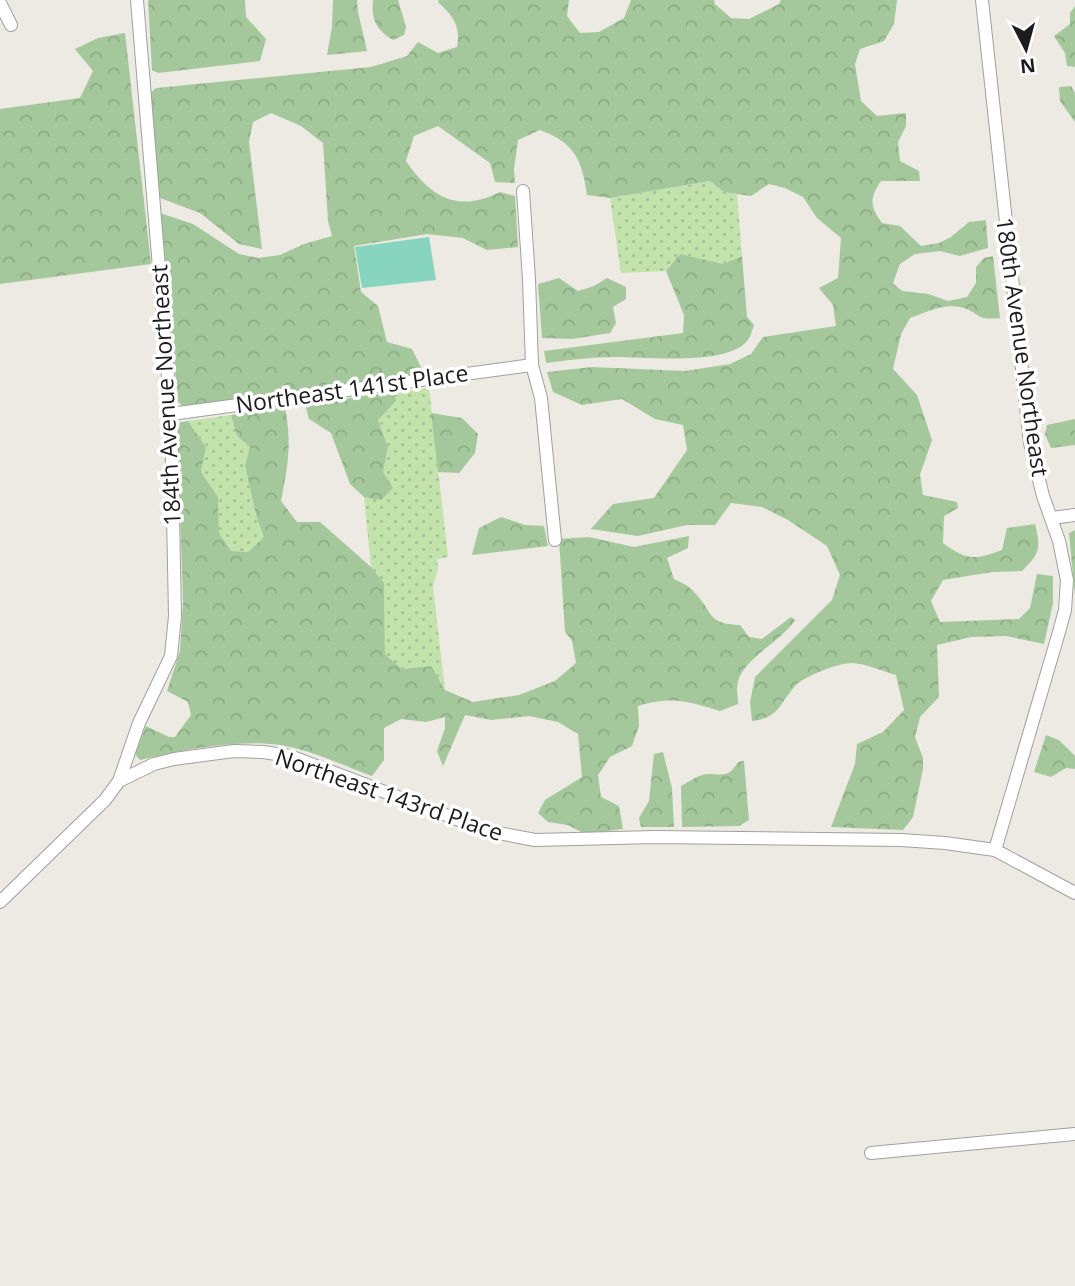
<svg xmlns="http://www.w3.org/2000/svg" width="1075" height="1286" font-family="'Open Sans',sans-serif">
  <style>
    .grass { fill: url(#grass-dots) }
    .forest { fill: url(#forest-crowns) }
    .pitch { fill: #87d5be }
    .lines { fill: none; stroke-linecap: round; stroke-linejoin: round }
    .minor-casing { stroke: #a0a0a0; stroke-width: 14 }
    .minor { stroke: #fff; stroke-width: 12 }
    .labels { text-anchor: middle; stroke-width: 7; stroke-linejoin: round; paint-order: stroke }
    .street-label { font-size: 23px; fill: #1c1c1c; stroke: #fff }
  </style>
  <defs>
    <pattern id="grass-dots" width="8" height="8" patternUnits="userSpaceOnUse" patternTransform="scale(1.75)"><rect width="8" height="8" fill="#c2e3ac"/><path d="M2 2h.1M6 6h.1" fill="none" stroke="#a6c293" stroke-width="1.8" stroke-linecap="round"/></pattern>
    <pattern id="forest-crowns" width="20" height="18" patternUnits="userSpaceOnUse" patternTransform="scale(1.75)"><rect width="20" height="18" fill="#a4c89b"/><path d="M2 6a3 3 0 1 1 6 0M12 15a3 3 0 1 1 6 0" fill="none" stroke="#8dab85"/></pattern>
  </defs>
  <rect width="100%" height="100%" fill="#eceae2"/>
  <g class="grass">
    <path d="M 710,181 L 724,192 L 737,194 L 742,256 L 723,264 L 680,254 L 666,271 L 621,273 L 610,198 Z"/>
    <path d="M 429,388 L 448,557 L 437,559 L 438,569 L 433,587 L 445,690 L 431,666 L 402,669 L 385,654 L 384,583 L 371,567 L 364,497 L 381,499 L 383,472 L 388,447 L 378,419 L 396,401 L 395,392 Z"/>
    <path d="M 231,415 L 237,436 L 250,447 L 245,465 L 257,519 L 265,538 L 248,552 L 231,551 L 219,533 L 218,497 L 201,472 L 206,447 L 188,421 Z"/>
  </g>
  <g class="forest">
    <path d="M 148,0 L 245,0 L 246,17 L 266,39 L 260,61 L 158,73 L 152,70 Z"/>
    <path d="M 333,0 L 357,0 L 358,12 L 367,51 L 327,55 L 332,27 Z"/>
    <path d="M 373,0 L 398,0 L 406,27 L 404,35 L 393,40 C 376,30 371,19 373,0 Z"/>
    <path d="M 439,0 L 569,0 L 567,16 L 580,33 L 599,32 L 624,18 L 631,0 L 714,0 L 715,4 L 731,18 L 749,19 L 779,4 L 781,0 L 897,0 L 894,24 L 884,41 L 860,49 L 855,64 L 861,101 L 877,116 L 906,113 L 906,126 L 898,142 L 900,161 L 919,171 L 920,181 L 881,181 C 869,199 870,206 882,223 L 900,226 L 921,246 L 939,243 L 951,237 L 969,222 L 986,220 L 988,248 L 960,256 L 940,251 L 915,254 L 900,264 L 893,283 L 902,291 L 928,294 L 948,301 L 967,297 L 976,283 L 976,267 L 984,258 L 993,256 L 1000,318 C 974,320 983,315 964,308 C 945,302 927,312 910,318 L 901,334 L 893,369 L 917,395 L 932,440 L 920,475 L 923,495 L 957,502 L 958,508 L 944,516 L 943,543 C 967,561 975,560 1002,550 L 1007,528 L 1035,524 C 1041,549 1040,553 1022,571 L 992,572 L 943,580 L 931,601 L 940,622 L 1019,619 L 1030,608 L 1037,574 L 1053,576 L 1053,603 L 1044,644 L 1006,636 L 971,637 L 937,645 L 939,697 L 920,717 L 915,737 L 923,758 L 923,769 L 913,817 L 903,830 L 831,827 L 855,764 L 857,744 L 883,732 L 904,710 L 896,675 C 882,671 867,664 853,663 C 840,662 806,676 797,684 C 780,701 781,718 752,721 L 750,702 L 755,677 L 832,600 L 840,575 L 827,546 L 788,520 L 762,507 L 731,503 L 715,525 L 687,525 L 638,536 L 591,529 L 613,504 L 654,498 L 687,450 L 683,425 L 655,419 L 622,399 L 582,405 L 553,392 L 547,372 L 592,367 L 685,371 L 730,364 L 751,354 L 763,337 L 836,326 L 833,305 L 819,288 L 838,278 L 841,238 L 817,218 L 803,197 L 785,188 L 769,184 L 751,196 L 724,192 L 710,181 L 610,198 L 587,195 C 582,160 575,143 540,130 L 518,140 L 514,169 L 515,183 L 495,182 L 490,163 L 438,126 L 414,136 L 406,161 C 431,198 458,213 500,192 L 515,196 L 518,247 L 487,250 L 463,238 L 427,234 L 354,246 L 361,292 L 378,306 L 387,342 L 412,349 L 424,373 L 182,406 L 178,401 L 160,213 L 193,224 L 239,254 L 258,258 L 280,255 L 304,244 L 332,236 L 328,221 L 323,143 L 301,126 L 271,113 L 253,122 L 249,142 L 262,249 L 239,244 L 200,213 L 160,198 L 150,93 L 156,88 L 371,67 L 407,56 L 418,42 L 438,53 L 457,47 C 461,26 453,16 438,2 Z"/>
    <path d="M 1075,6 L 1075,67 L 1067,66 L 1065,53 L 1054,36 L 1070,24 L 1070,13 Z"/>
    <path d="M 125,33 L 151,264 L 0,284 L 0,109 L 80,98 L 93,71 L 75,49 L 98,38 Z"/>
    <path d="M 1071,86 L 1075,93 L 1075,122 L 1060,101 L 1059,87 Z"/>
    <path d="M 680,254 L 723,264 L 742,256 L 747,317 L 754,325 C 752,330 751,336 748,340 C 729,366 646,357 616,357 C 593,357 569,360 546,363 L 544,351 L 683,333 L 684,315 L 666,271 Z"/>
    <path d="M 559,278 L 578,291 L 594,286 L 607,278 L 626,287 L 626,299 L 613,307 L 616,323 L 610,333 L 572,339 L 542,338 L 538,284 Z"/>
    <path d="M 395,392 L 396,401 L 378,420 L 388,447 L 383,472 L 393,488 L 381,500 L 364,497 L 350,484 L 331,433 L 309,419 L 305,404 Z"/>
    <path d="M 285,407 C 292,444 288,465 281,501 L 297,522 L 320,522 L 371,567 L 384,583 L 385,654 L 402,669 L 431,666 L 445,690 L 473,702 L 519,695 L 555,681 L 576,663 L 572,641 L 565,632 L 559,539 L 589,537 L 634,547 L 689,536 L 688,548 L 667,558 L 674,579 C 680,582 688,585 693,591 C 714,611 705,624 740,625 L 749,637 L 762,639 L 791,617 L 795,620 C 781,642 745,657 738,681 C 736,688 738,697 738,704 L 720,711 C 687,701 672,696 638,706 L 639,726 L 632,746 L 610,757 L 598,775 L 601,797 L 619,806 L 623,829 L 585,834 L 568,825 L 548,822 L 538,813 L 545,800 L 582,777 L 578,734 L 558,722 L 529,716 L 491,720 L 465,715 L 443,766 L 437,751 L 445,728 L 445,717 L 426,722 L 401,719 L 384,728 L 384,760 L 372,776 C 342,765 311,750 280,745 C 237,739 182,750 140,760 L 135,754 L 146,726 L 169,737 L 175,737 L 191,715 L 188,702 L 167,691 L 180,651 L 183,601 L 177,423 L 188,421 L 206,447 L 201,472 L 218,497 L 219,533 L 231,551 L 248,552 L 264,537 L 257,519 L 245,465 L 250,447 L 237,436 L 231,415 Z"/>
    <path d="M 431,413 L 462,418 L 478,434 L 475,453 L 459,473 L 438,472 Z"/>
    <path d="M 1075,419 L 1075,445 L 1051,448 L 1045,434 L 1047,425 Z"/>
    <path d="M 501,517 L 525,525 L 544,526 L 548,546 L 472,555 L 479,528 Z"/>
    <path d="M 1075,530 L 1075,628 L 1075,596 L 1069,533 Z"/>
    <path d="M 1046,735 L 1059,740 L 1075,756 L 1075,769 L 1066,768 L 1051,777 L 1034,772 Z"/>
    <path d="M 663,752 L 672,788 L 674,827 L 641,827 L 639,818 L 649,801 L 654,754 Z"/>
    <path d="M 744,761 L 749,820 L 739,826 L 682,827 L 681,786 C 687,783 695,777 702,775 C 720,771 726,782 738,762 Z"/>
  </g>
  <path class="pitch" d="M 429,237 L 436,280 L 362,288 L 355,247 Z"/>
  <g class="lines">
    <g class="minor-casing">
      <g id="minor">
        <path d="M 982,0 L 1030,443 L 1043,496 L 1059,541 L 1067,580 L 1065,610 L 1059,632 L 995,850"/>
        <path d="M 0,3 L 11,25"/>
        <path d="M 523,191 L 529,279 L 532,365 L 541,398 L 555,540"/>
        <path d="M 171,414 L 532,365"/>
        <path d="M 1052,518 L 1075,515"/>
        <path d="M 119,781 L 139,723 L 171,656 L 175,616 L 171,414 L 137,0"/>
        <path d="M 0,902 L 105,800 L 119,781 L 154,764 L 174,759 L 234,751 L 263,752 L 290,756 L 488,831 L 535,840 L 655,837 L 901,840 L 945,843 L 995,850 L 1075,893"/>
        <path d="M 871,1153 L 1075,1134"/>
      </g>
    </g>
    <use href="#minor" class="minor"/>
  </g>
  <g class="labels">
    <g class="street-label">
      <text transform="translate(1022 347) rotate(82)" y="8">180th Avenue Northeast</text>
      <text transform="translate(352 389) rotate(-8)" y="8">Northeast 141st Place</text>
      <text transform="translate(166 395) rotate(-93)" y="8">184th Avenue Northeast</text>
      <text transform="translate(389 795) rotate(19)" y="8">Northeast 143rd Place</text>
    </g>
  </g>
  <g transform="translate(1026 49) rotate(174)" stroke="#ffffff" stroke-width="5" paint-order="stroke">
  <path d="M0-5L12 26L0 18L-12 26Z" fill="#1c1c1c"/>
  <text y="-10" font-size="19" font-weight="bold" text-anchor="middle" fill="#1c1c1c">N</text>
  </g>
</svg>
